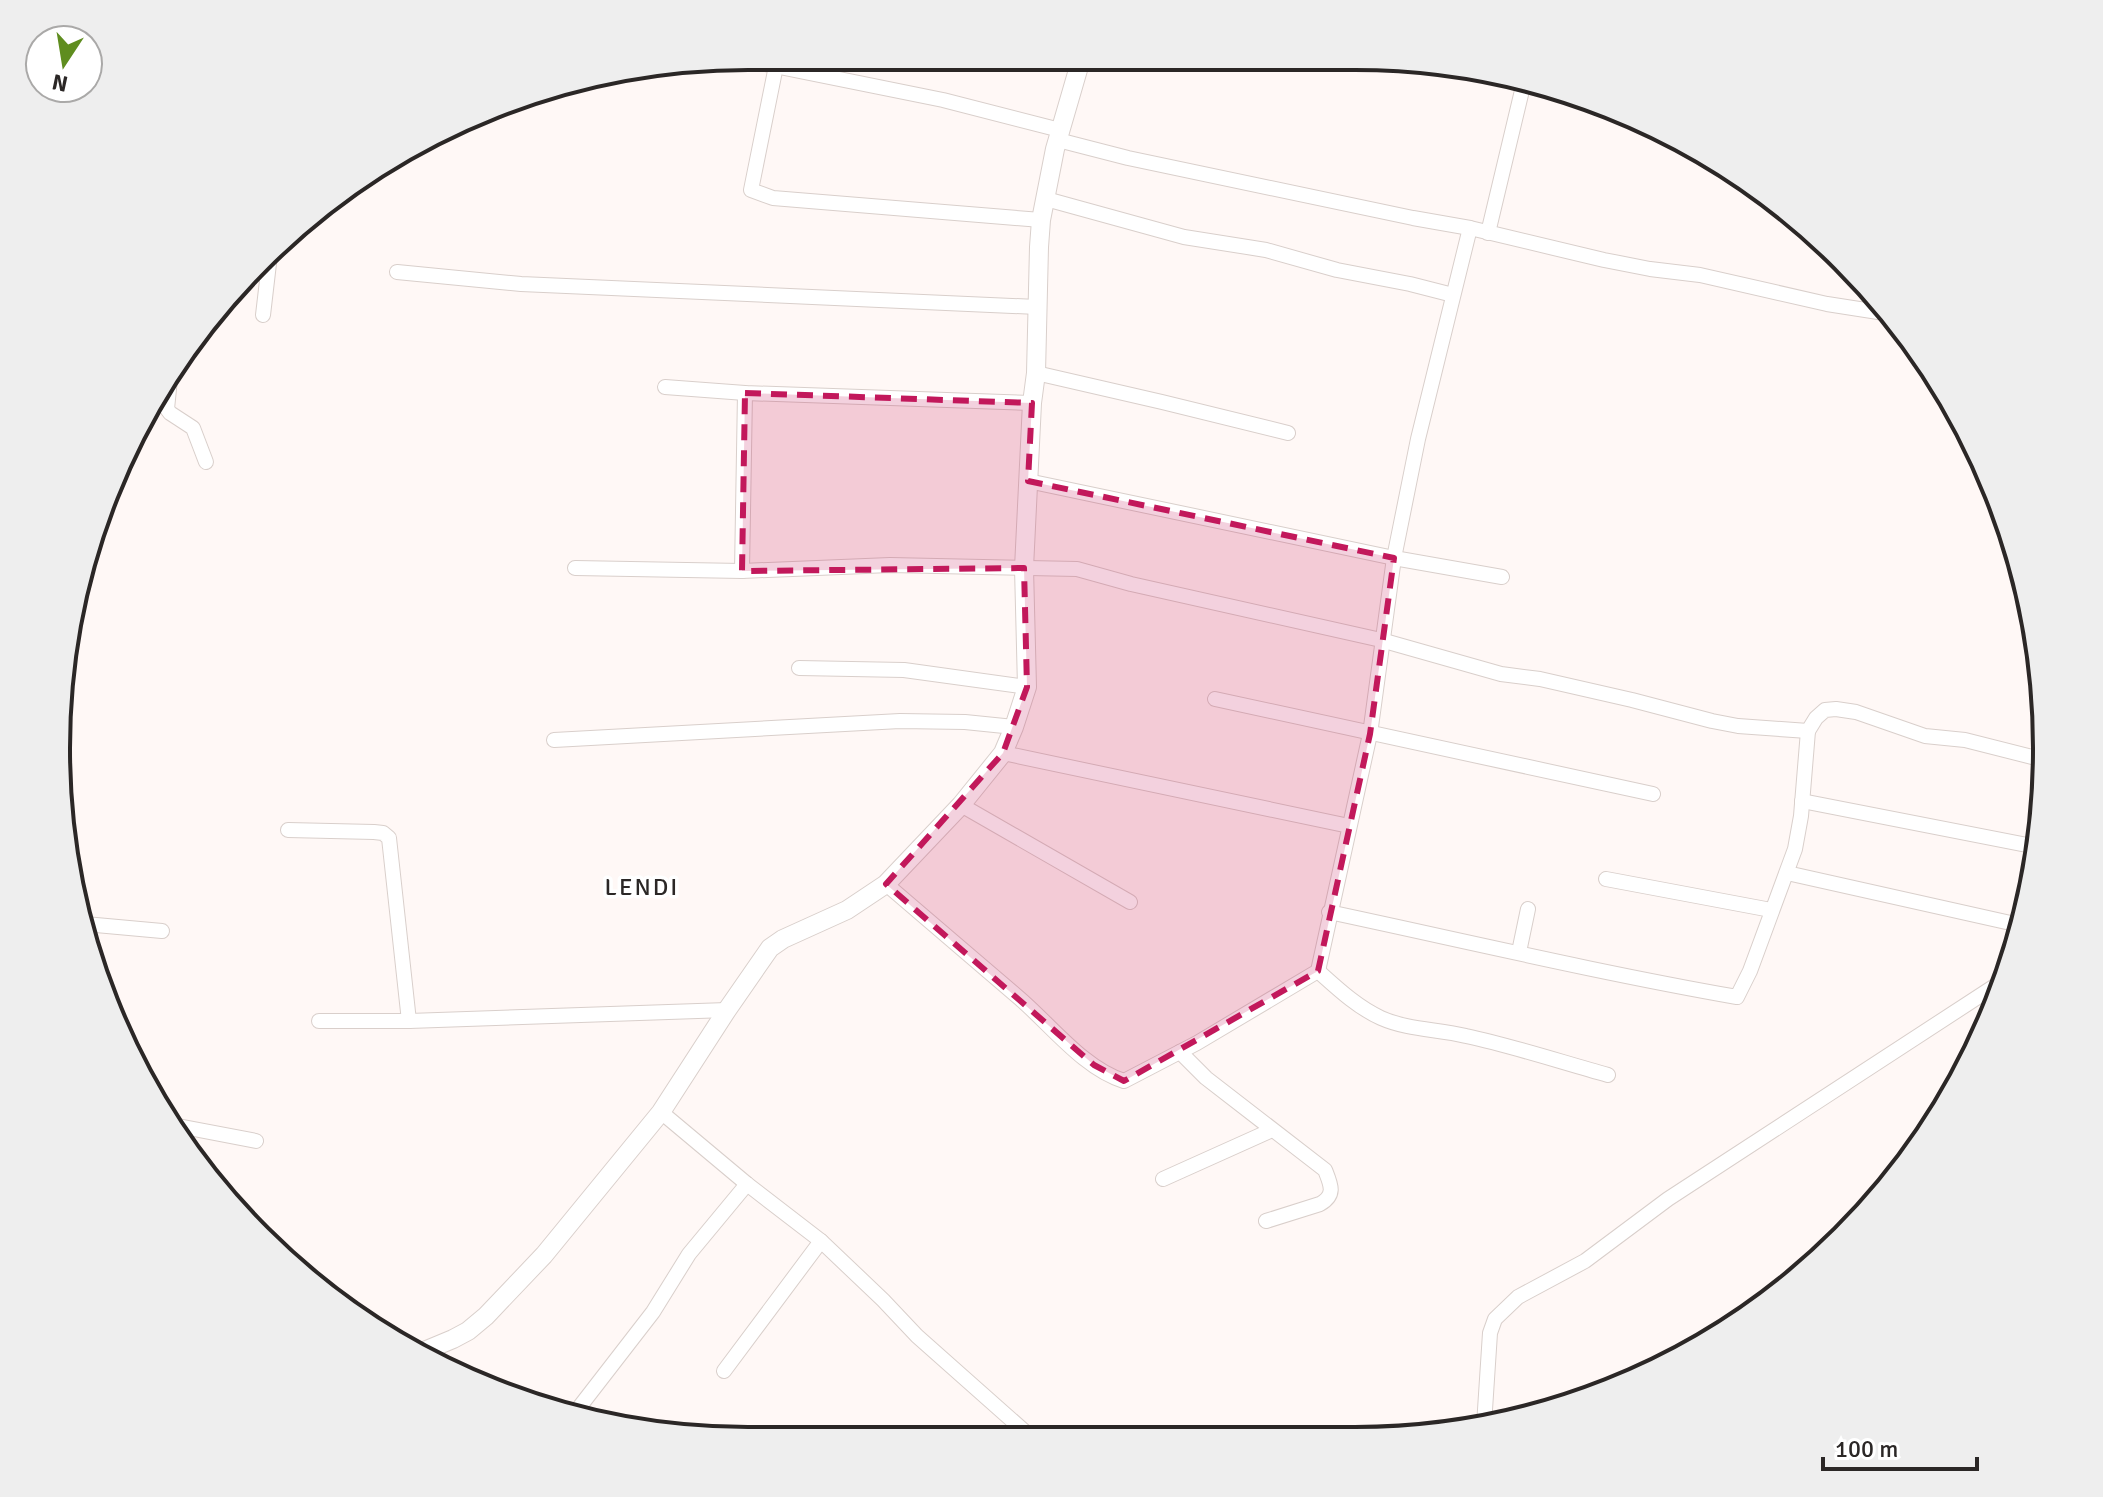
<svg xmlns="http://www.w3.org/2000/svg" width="2103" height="1497" font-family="Signika,sans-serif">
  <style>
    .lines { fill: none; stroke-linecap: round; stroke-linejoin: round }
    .minor-casing { stroke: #d9cfcb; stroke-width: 16 }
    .major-casing { stroke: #d9cfcb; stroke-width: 20 }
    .minor { stroke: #fff; stroke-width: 14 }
    .major { stroke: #fff; stroke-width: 18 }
    .marked { fill: #c2185b; fill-opacity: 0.2; stroke: #c2185b; stroke-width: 6; stroke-dasharray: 16 10; stroke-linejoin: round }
    .labels { text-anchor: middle; stroke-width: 7; stroke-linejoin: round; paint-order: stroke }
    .quarter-label { font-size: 24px; letter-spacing: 2px; fill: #2b2726; stroke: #fff }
    .rim { fill: none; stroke: #2b2726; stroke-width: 4 }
  </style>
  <rect width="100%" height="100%" fill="#fff8f6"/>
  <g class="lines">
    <g class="minor-casing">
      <g id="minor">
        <path d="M 735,58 L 943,100 L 1060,130"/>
        <path d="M 776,66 L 751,190 L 773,198 L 1041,220"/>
        <path d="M 1058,140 L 1128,158 L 1413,218 L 1470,228 L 1604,260 L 1650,269 L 1700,275 L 1827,304 L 1891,314"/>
        <path d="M 1046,199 L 1184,237 L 1266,250 L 1337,270 L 1410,284 L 1453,295"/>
        <path d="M 1488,233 L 1524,82"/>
        <path d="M 397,272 L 521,284 L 1037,307"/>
        <path d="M 263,315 L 270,255"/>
        <path d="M 1036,373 L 1162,402 L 1288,433"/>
        <path d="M 170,379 L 167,409 L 170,413 L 193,428 L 206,462"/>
        <path d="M 665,387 L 745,393 L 1032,403"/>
        <path d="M 1028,481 L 1394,558 L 1502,577"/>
        <path d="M 575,568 L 742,571 L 890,565 L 1077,569 L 1131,584 L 1381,640 L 1501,674 L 1540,679 L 1632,700 L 1712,721 L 1738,726 L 1808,731 L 1816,718 L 1825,710 L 1836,709 L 1856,712 L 1925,736 L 1965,740 L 2044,760"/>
        <path d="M 742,571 L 745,393"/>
        <path d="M 799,668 L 904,670 L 1027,687"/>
        <path d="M 1215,699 L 1653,794"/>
        <path d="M 554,740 L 900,721 L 965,722 L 1014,727"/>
        <path d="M 1003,753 L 1349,826"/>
        <path d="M 1802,801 L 2037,847"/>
        <path d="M 961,805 L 1130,902"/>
        <path d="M 288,830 L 374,832 L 383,833 L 389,838 L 409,1021"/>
        <path d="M 1787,873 L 2024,926"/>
        <path d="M 1606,879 L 1771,910"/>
        <path d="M 886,884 C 930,922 974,959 1018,997 C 1050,1024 1084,1069 1124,1081 L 1197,1043 L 1318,971 L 1370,734 L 1394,558 L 1418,439 L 1470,228"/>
        <path d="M 1329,912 C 1465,941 1600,973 1737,997 L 1750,971 L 1795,849 L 1801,816 L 1808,731"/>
        <path d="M 85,924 L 162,931"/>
        <path d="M 1519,952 L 1528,909"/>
        <path d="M 1318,971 C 1337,988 1357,1007 1381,1018 C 1408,1030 1438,1029 1466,1036 C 1513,1046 1561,1062 1608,1075"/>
        <path d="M 319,1021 L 409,1021 L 727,1010"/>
        <path d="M 1180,1052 L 1206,1078 L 1325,1170 C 1331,1185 1336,1195 1320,1204 L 1266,1221"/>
        <path d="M 661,1112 L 747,1184 L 821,1241 L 883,1300 L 917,1336 L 1032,1438"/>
        <path d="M 178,1126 L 256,1141"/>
        <path d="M 1163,1179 L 1272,1130"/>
        <path d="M 724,1371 L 821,1241"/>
        <path d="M 576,1410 L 591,1421"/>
        <path d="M 571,1418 L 653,1312 L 689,1254 L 747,1184"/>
        <path d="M 1484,1425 L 1490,1333 L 1495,1319 L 1518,1297 L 1585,1261 L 1668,1199 L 2004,980"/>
      </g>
    </g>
    <g class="major-casing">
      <path id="major" d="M 417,1354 L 453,1339 L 468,1331 L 486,1316 L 544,1255 L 661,1112 L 727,1010 L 770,948 L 783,939 L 847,910 L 886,884 L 961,805 L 1003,753 L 1014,727 L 1027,687 L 1024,568 L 1032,403 L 1036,373 L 1039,247 L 1041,220 L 1055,149 L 1082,56"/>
    </g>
    <use href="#minor" class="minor"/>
    <use href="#major" class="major"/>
  </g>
  <path class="marked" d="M 745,393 L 1032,403 L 1028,481 L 1394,558 L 1370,734 L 1318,971 L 1124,1081 L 1094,1065 L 886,884 L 1003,753 L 1027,687 L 1024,568 L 742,571 Z"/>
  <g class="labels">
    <g class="quarter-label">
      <text x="642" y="895">LENDI</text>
    </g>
  </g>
  <path d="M0 0H2103V1497H0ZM748 70H1355A678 678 0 0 1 2033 748V749A678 678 0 0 1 1355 1427H748A678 678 0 0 1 70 749V748A678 678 0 0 1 748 70Z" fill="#eee" fill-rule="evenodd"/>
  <path class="rim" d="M748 70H1355A678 678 0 0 1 2033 748V749A678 678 0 0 1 1355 1427H748A678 678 0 0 1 70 749V748A678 678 0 0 1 748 70Z"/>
  <g transform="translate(64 64) rotate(192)"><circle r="38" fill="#ffffff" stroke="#aaa9a8" stroke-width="2"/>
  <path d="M0-6L14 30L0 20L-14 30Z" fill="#5f8d1f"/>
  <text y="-12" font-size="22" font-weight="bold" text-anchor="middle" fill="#2b2726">N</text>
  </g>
  <path d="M1823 1457v12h154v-12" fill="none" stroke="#2b2726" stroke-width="4"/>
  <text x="1835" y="1457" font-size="24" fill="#2b2726" stroke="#ffffff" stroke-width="6" paint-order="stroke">100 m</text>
</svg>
